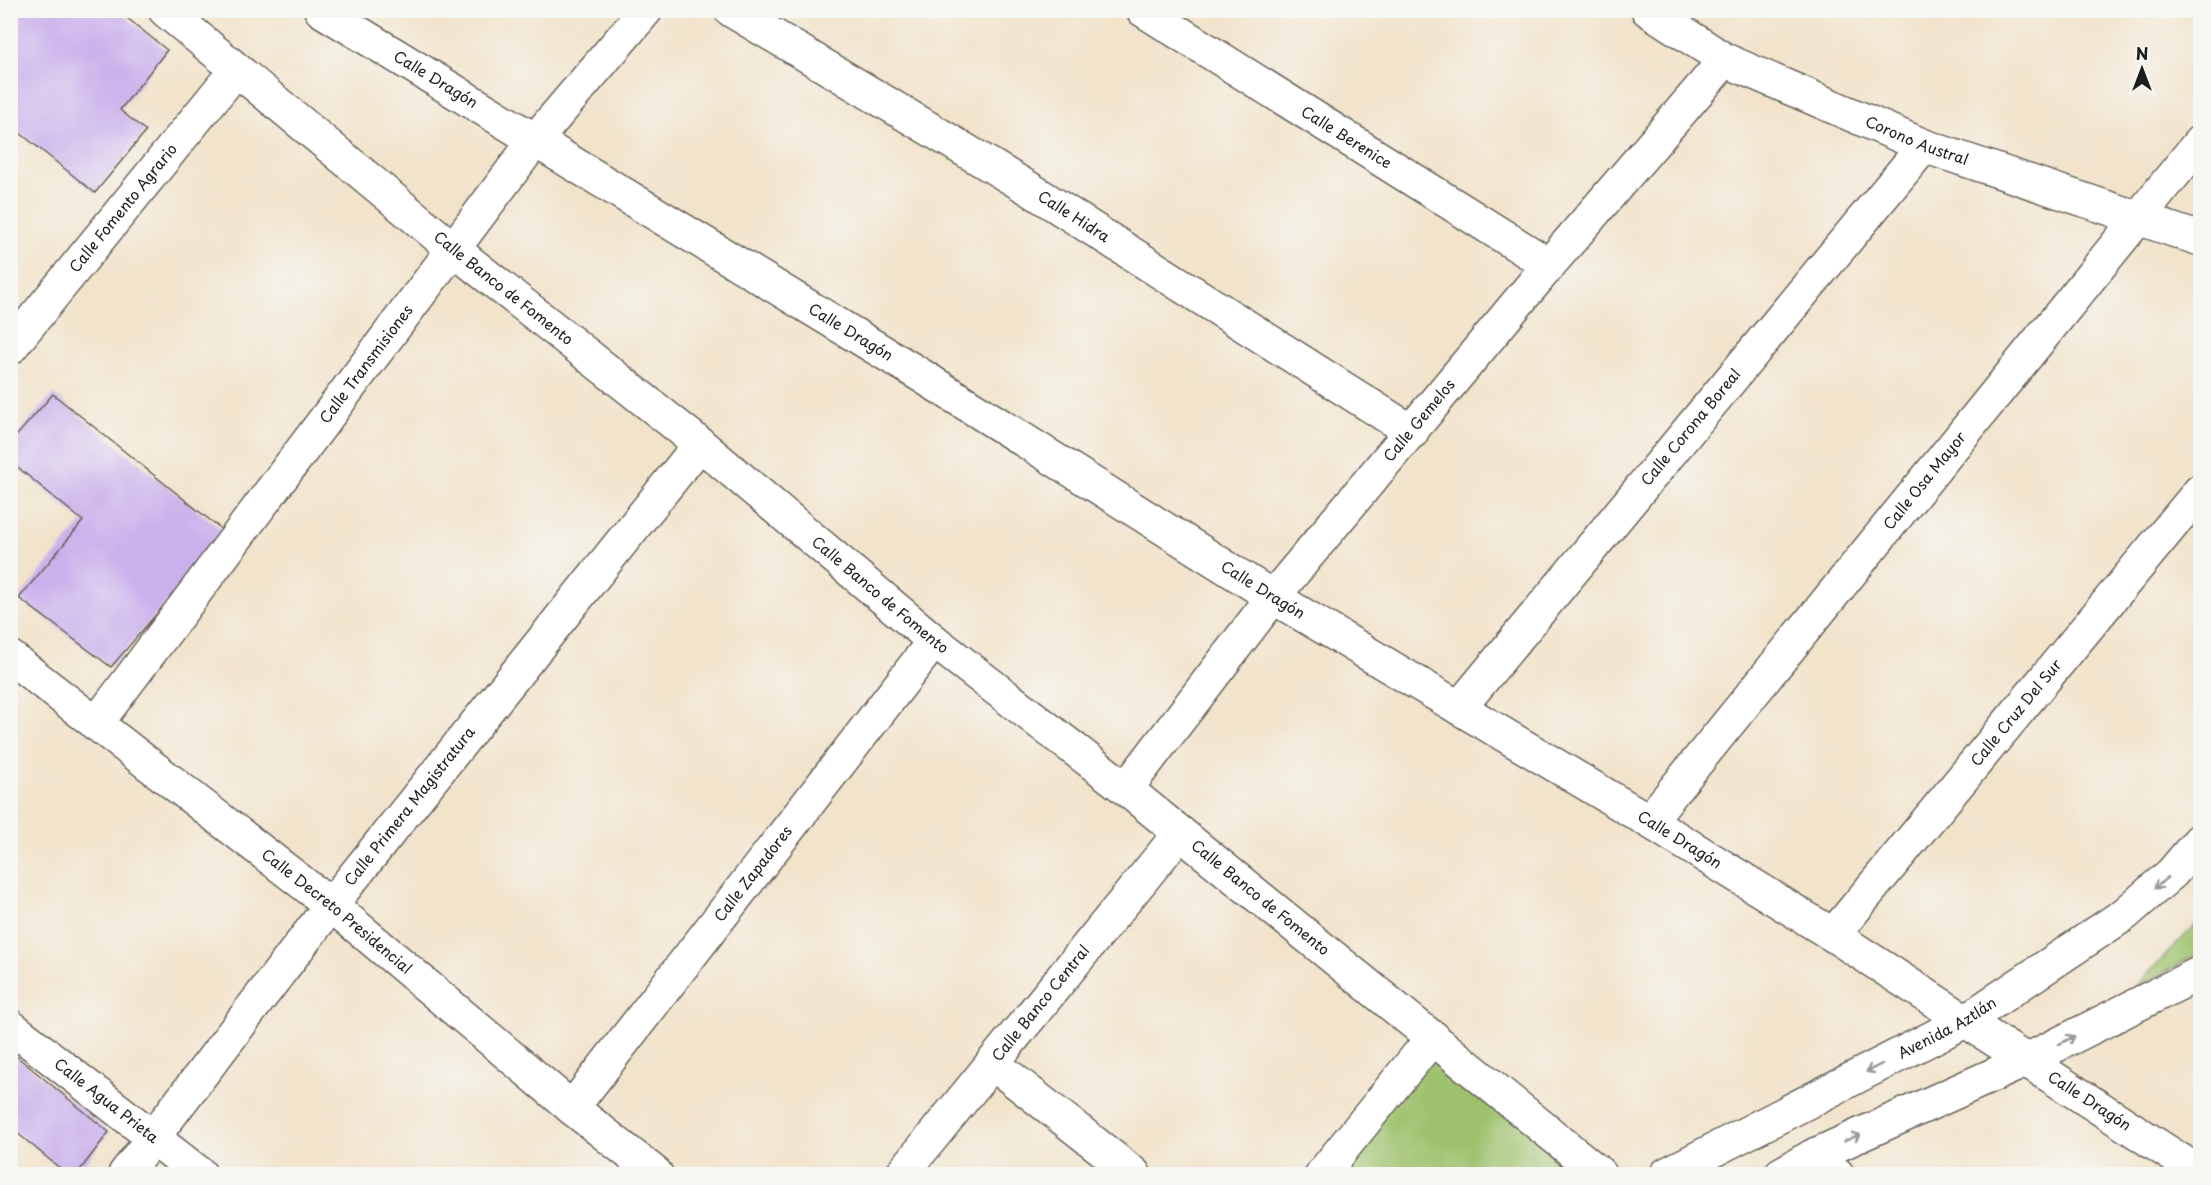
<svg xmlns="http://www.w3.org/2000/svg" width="2211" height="1185" font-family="'Playpen Sans',sans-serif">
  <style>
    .green { fill: #9dc16c; stroke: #5c6e44; stroke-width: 1.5 }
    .building { fill: #cab1ec }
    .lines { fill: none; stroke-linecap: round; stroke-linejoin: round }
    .minor-casing { stroke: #676259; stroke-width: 36 }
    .tertiary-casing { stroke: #676259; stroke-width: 36 }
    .secondary-casing { stroke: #676259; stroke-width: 36 }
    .minor { stroke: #fff; stroke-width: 33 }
    .tertiary { stroke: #fff; stroke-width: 33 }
    .secondary { stroke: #fff; stroke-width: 33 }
    .oneway { stroke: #999 }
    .labels { text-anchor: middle; stroke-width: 4.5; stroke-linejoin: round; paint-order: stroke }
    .street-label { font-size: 15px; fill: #1c1c1c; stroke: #f6f6f2 }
  </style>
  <rect width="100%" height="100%" fill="#f6f6f2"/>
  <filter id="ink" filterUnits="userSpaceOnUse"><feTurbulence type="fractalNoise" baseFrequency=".0167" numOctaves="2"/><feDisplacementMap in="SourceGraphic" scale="12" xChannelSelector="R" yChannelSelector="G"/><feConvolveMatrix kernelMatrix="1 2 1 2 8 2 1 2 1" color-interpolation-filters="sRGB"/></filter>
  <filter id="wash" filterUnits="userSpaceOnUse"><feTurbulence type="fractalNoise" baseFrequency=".008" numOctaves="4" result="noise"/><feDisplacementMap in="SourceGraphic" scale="24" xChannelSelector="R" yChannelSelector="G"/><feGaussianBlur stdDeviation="1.35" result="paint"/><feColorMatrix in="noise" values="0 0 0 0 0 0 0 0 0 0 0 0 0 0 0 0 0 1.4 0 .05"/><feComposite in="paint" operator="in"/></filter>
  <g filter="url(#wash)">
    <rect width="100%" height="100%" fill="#f2e3cb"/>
    <g class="green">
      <path d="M 2200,920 L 2200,953 L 2130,992 Z"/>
      <path d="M 1433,1037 L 1600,1174 L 1322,1174 Z"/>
    </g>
    <g id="blocks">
      <g class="building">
        <path d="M 10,10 L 117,10 L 167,50 L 120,110 L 146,131 L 95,193 L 10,125 Z"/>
        <path d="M 53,394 L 226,533 L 111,667 L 19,598 L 83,521 L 10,461 L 10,443 Z"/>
        <path d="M 10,1051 L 109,1132 L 77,1174 L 67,1174 L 10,1127 Z"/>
      </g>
    </g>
  </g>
  <g filter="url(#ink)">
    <use href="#blocks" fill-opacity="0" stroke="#676259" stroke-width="1.5"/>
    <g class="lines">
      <g class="minor-casing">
        <g id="minor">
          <path id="s1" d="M 321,10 L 914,371 L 1273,597 L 1649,821 L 1833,935 L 2200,1173"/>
          <path id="s2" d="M 731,10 L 1030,189 L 1412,432"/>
          <path id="s3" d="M 1143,10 L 1549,265"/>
          <path id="s4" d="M 1648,10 L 1725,60 L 1924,146 L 2200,239"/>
          <path id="s5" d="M 10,348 L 236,70"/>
          <path id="s6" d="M 10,657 L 331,905 L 572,1108 L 656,1174"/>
          <path id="s7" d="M 1459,708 L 1924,146"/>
          <path id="s8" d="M 96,724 L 536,139 L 646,10"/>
          <path id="s9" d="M 1126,789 L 1273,597 L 1549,265 L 1725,60"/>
          <path id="s10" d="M 1649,821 L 2200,142"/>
          <path id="s11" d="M 1833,935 L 2200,491"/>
          <path id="s12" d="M 10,1026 L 200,1174"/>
          <path d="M 992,1063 L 1134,1174"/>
          <path id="s13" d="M 572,1108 L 934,641"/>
          <path d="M 1813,1156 L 1837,1174"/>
          <path id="s14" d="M 125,1174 L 331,905 L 700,444"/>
          <path id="s15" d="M 902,1174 L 1180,833"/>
          <path d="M 1322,1174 L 1433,1037"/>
        </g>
      </g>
      <g class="tertiary-casing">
        <g id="tertiary">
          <path id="s16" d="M 165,10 L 453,249 L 700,444 L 934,641 L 1126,789 L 1600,1174"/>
        </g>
      </g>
      <g class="secondary-casing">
        <g id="secondary">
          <path id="s17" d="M 1667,1174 L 1965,1021 L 2125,914 L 2172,873 L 2200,840"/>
          <path d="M 1781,1174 L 1813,1156 L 2027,1060 L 2200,973"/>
        </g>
      </g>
      <use href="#minor" class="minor"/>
      <use href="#tertiary" class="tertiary"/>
      <use href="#secondary" class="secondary"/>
    </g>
    <defs><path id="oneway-shaft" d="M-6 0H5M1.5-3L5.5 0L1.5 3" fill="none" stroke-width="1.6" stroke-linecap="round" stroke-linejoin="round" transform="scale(1.5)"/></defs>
    <g class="oneway">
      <use href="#oneway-shaft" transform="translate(2161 883) rotate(139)"/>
      <use href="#oneway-shaft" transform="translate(2067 1040) rotate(-27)"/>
      <use href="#oneway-shaft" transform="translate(1874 1068) rotate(153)"/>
      <use href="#oneway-shaft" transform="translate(1852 1138) rotate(-24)"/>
    </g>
  </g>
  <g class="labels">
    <g class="street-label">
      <text dy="5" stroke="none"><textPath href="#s1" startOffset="134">Calle Dragón</textPath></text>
      <text dy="5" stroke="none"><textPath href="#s3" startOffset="240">Calle Berenice</textPath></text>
      <text dy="5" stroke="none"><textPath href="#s4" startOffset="300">Corono Austral</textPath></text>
      <text dy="5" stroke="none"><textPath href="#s5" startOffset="180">Calle Fomento Agrario</textPath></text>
      <text dy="5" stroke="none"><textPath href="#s2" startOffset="400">Calle Hidra</textPath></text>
      <text dy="5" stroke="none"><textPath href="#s16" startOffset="438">Calle Banco de Fomento</textPath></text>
      <text dy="5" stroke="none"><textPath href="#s1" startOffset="620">Calle Dragón</textPath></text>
      <text dy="5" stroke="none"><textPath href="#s8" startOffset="450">Calle Transmisiones</textPath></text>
      <text dy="5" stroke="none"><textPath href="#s9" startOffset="471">Calle Gemelos</textPath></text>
      <text dy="5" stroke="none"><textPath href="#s7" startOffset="364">Calle Corona Boreal</textPath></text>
      <text dy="5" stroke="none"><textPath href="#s10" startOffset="438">Calle Osa Mayor</textPath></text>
      <text dy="5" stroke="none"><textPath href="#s1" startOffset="1106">Calle Dragón</textPath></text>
      <text dy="5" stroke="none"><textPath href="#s16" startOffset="924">Calle Banco de Fomento</textPath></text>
      <text dy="5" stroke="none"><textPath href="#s11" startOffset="288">Calle Cruz Del Sur</textPath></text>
      <text dy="5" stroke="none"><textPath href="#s14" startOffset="465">Calle Primera Magistratura</textPath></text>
      <text dy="5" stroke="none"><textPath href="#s1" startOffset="1592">Calle Dragón</textPath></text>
      <text dy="5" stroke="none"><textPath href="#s13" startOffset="296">Calle Zapadores</textPath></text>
      <text dy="5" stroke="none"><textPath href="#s16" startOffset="1410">Calle Banco de Fomento</textPath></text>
      <text dy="5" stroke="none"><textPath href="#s6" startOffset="414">Calle Decreto Presidencial</textPath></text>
      <text dy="5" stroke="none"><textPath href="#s15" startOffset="220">Calle Banco Central</textPath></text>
      <text dy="5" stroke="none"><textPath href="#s17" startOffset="316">Avenida Aztlán</textPath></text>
      <text dy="5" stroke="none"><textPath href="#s12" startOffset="122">Calle Agua Prieta</textPath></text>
      <text dy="5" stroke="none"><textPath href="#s1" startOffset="2078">Calle Dragón</textPath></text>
    </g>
  </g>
  <rect width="2211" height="1185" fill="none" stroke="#f6f6f2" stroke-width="36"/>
  <g transform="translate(2142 69)" stroke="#f6f6f2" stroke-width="4.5" paint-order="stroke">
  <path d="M0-4.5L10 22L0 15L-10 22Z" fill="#1c1c1c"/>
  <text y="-9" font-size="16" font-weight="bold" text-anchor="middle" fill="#1c1c1c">N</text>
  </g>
</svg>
